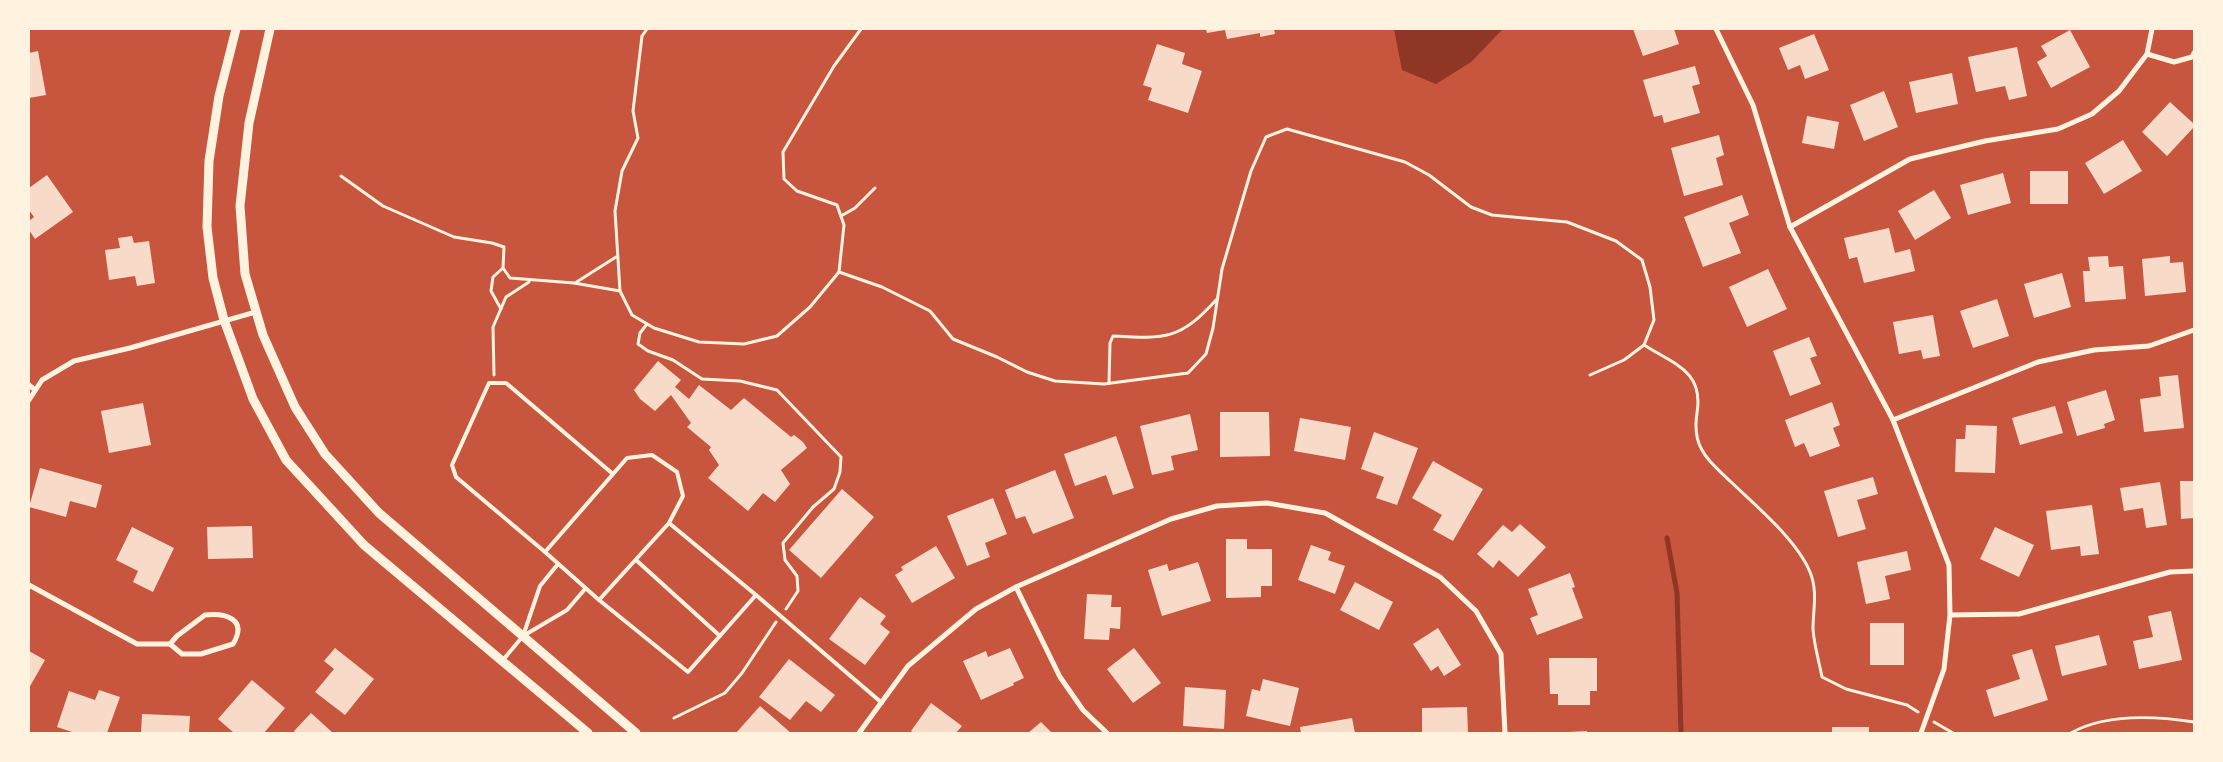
<svg xmlns="http://www.w3.org/2000/svg" width="2223" height="762" font-family="Inter,sans-serif">
  <style>
    .water { fill: #8f3625 }
    .lines { fill: none; stroke-linecap: round; stroke-linejoin: round }
    .stream { stroke: #8f3625; stroke-width: 5 }
    .building { fill: #f7dbc8 }
    .path { stroke: #fff3e0; stroke-width: 3 }
    .service { stroke: #fff3e0; stroke-width: 4 }
    .minor { stroke: #fff3e0; stroke-width: 5 }
    .tertiary { stroke: #fff3e0; stroke-width: 9 }
  </style>
  <rect width="100%" height="100%" fill="#c8553d"/>
  <path class="water" d="M 1394,29 L 1503,29 L 1471,62 L 1436,84 L 1402,70 Z"/>
  <g class="lines">
    <path class="stream" d="M 1667,538 L 1677,593 L 1681,733"/>
  </g>
  <g class="building">
    <path d="M 1206,29 L 1274,29 L 1275,34 L 1260,37 L 1260,33 L 1227,39 L 1225,30 L 1207,33 Z"/>
    <path d="M 1633,29 L 1674,29 L 1679,44 L 1643,56 Z"/>
    <path d="M 2070,30 L 2090,67 L 2051,88 L 2037,62 L 2047,56 L 2041,46 Z"/>
    <path d="M 1814,34 L 1829,70 L 1805,79 L 1800,65 L 1788,70 L 1779,48 Z"/>
    <path d="M 1157,44 L 1185,53 L 1182,64 L 1202,71 L 1188,113 L 1148,100 L 1152,88 L 1143,85 Z"/>
    <path d="M 2017,47 L 2027,96 L 2009,100 L 2005,86 L 1976,92 L 1968,57 Z"/>
    <path d="M 38,51 L 46,95 L 29,98 L 29,53 Z"/>
    <path d="M 1695,66 L 1700,84 L 1692,86 L 1700,113 L 1664,123 L 1662,115 L 1654,117 L 1643,80 Z"/>
    <path d="M 1952,73 L 1958,104 L 1916,113 L 1909,82 Z"/>
    <path d="M 1884,91 L 1898,127 L 1864,141 L 1850,105 Z"/>
    <path d="M 2170,102 L 2194,124 L 2194,127 L 2167,156 L 2142,132 Z"/>
    <path d="M 1807,116 L 1839,122 L 1834,149 L 1802,143 Z"/>
    <path d="M 1719,135 L 1724,155 L 1716,158 L 1723,185 L 1684,196 L 1671,148 Z"/>
    <path d="M 2123,140 L 2142,171 L 2104,194 L 2085,163 Z"/>
    <rect x="2030" y="171" width="38" height="33"/>
    <path d="M 2003,173 L 2011,203 L 1968,215 L 1960,185 Z"/>
    <path d="M 47,175 L 73,212 L 35,239 L 29,230 L 29,221 L 34,217 L 29,210 L 29,188 Z"/>
    <path d="M 1934,190 L 1951,218 L 1915,240 L 1898,211 Z"/>
    <path d="M 1742,195 L 1749,215 L 1729,223 L 1741,253 L 1703,267 L 1684,217 Z"/>
    <path d="M 1889,228 L 1895,253 L 1910,249 L 1915,271 L 1864,283 L 1857,257 L 1849,259 L 1844,238 Z"/>
    <path d="M 132,236 L 134,243 L 149,241 L 155,283 L 137,286 L 135,276 L 109,280 L 105,250 L 120,248 L 118,238 Z"/>
    <path d="M 2108,256 L 2109,267 L 2123,266 L 2126,299 L 2085,302 L 2083,271 L 2090,271 L 2088,257 Z"/>
    <path d="M 2170,256 L 2170,263 L 2183,262 L 2186,292 L 2145,296 L 2142,259 Z"/>
    <path d="M 1768,269 L 1787,309 L 1747,327 L 1729,287 Z"/>
    <path d="M 2062,273 L 2071,307 L 2034,318 L 2024,284 Z"/>
    <path d="M 1997,299 L 2009,336 L 1973,348 L 1960,311 Z"/>
    <path d="M 1933,315 L 1940,356 L 1923,359 L 1921,350 L 1899,354 L 1893,322 Z"/>
    <path d="M 1809,337 L 1817,356 L 1810,358 L 1821,384 L 1790,396 L 1773,351 Z"/>
    <path d="M 658,361 L 681,380 L 675,387 L 689,399 L 699,385 L 731,410 L 744,398 L 791,437 L 794,435 L 803,442 L 807,448 L 781,470 L 790,484 L 775,502 L 763,493 L 748,511 L 708,478 L 719,465 L 709,450 L 711,447 L 687,427 L 691,423 L 671,395 L 655,411 L 640,399 L 634,390 Z"/>
    <path d="M 2178,375 L 2184,428 L 2144,432 L 2140,399 L 2161,396 L 2159,377 Z"/>
    <path d="M 2106,390 L 2115,420 L 2104,424 L 2105,428 L 2077,436 L 2067,402 Z"/>
    <path d="M 1832,402 L 1840,425 L 1833,428 L 1840,446 L 1810,457 L 1804,443 L 1795,447 L 1785,420 Z"/>
    <path d="M 143,403 L 151,445 L 109,453 L 101,411 Z"/>
    <path d="M 2055,406 L 2063,433 L 2020,445 L 2012,418 Z"/>
    <path d="M 1220,412 L 1269,412 L 1270,456 L 1220,457 Z"/>
    <path d="M 1190,414 L 1198,450 L 1171,456 L 1174,470 L 1152,475 L 1140,426 Z"/>
    <path d="M 1300,418 L 1351,427 L 1345,460 L 1294,451 Z"/>
    <path d="M 1966,425 L 1997,426 L 1995,473 L 1955,472 L 1956,439 L 1965,439 Z"/>
    <path d="M 1374,432 L 1418,448 L 1397,505 L 1376,498 L 1384,477 L 1361,469 Z"/>
    <path d="M 1116,436 L 1134,488 L 1113,495 L 1106,475 L 1075,486 L 1064,454 Z"/>
    <path d="M 1433,461 L 1483,489 L 1453,541 L 1433,530 L 1442,515 L 1412,498 Z"/>
    <path d="M 40,468 L 102,485 L 96,508 L 70,501 L 66,517 L 29,507 Z"/>
    <path d="M 1055,470 L 1074,518 L 1033,534 L 1025,516 L 1016,519 L 1005,490 Z"/>
    <path d="M 1873,477 L 1878,494 L 1857,500 L 1866,529 L 1838,537 L 1824,491 Z"/>
    <path d="M 2180,481 L 2194,481 L 2194,518 L 2181,519 Z"/>
    <path d="M 2160,482 L 2167,525 L 2146,528 L 2143,508 L 2124,511 L 2120,488 Z"/>
    <path d="M 842,489 L 874,517 L 821,578 L 789,550 Z"/>
    <path d="M 993,498 L 1007,534 L 985,543 L 990,557 L 967,566 L 947,516 Z"/>
    <path d="M 2092,505 L 2099,554 L 2081,556 L 2080,546 L 2051,550 L 2046,511 Z"/>
    <path d="M 1520,524 L 1546,547 L 1518,577 L 1499,560 L 1493,568 L 1477,554 L 1503,525 L 1512,532 Z"/>
    <path d="M 252,526 L 253,558 L 208,559 L 207,527 Z"/>
    <path d="M 132,527 L 174,548 L 153,592 L 133,582 L 138,571 L 116,560 Z"/>
    <path d="M 1995,527 L 2034,545 L 2019,577 L 1980,559 Z"/>
    <path d="M 1226,539 L 1247,539 L 1247,549 L 1272,549 L 1272,586 L 1261,586 L 1261,597 L 1226,598 Z"/>
    <path d="M 1311,545 L 1331,552 L 1328,560 L 1345,566 L 1335,594 L 1298,580 Z"/>
    <path d="M 936,546 L 955,578 L 912,603 L 895,575 L 903,570 L 901,567 Z"/>
    <path d="M 1907,551 L 1911,570 L 1885,576 L 1890,599 L 1866,604 L 1857,562 Z"/>
    <path d="M 1198,562 L 1211,601 L 1162,616 L 1148,570 L 1167,564 L 1169,571 Z"/>
    <path d="M 1570,573 L 1575,587 L 1572,588 L 1583,618 L 1537,635 L 1530,618 L 1538,615 L 1528,589 Z"/>
    <path d="M 1355,582 L 1393,602 L 1379,630 L 1340,610 Z"/>
    <path d="M 1087,594 L 1112,595 L 1111,607 L 1121,607 L 1120,629 L 1110,628 L 1109,640 L 1084,639 Z"/>
    <path d="M 860,597 L 886,616 L 880,624 L 890,632 L 865,665 L 829,639 Z"/>
    <path d="M 2171,611 L 2182,660 L 2139,669 L 2133,641 L 2153,637 L 2148,616 Z"/>
    <rect x="1870" y="623" width="34" height="42"/>
    <path d="M 1438,628 L 1461,665 L 1444,676 L 1438,666 L 1431,671 L 1413,644 Z"/>
    <path d="M 2099,635 L 2107,665 L 2062,676 L 2055,646 Z"/>
    <path d="M 335,648 L 374,679 L 345,715 L 315,692 L 334,669 L 324,661 Z"/>
    <path d="M 1010,648 L 1024,678 L 1013,683 L 1014,685 L 981,700 L 963,661 L 986,651 L 988,657 Z"/>
    <path d="M 1134,648 L 1161,683 L 1133,703 L 1107,669 Z"/>
    <path d="M 2032,649 L 2048,700 L 1994,717 L 1986,690 L 2020,679 L 2012,655 Z"/>
    <path d="M 29,651 L 45,660 L 29,688 Z"/>
    <path d="M 1549,658 L 1597,658 L 1597,691 L 1590,691 L 1590,705 L 1558,705 L 1558,694 L 1550,694 Z"/>
    <path d="M 789,659 L 835,695 L 821,712 L 806,701 L 790,720 L 759,697 Z"/>
    <path d="M 1263,679 L 1299,688 L 1290,726 L 1246,716 L 1252,689 L 1260,691 Z"/>
    <path d="M 252,680 L 285,708 L 264,733 L 234,733 L 218,719 Z"/>
    <path d="M 1185,687 L 1226,690 L 1224,729 L 1183,726 Z"/>
    <path d="M 99,690 L 120,697 L 107,733 L 75,733 L 57,727 L 69,691 L 95,700 Z"/>
    <path d="M 931,703 L 962,726 L 956,733 L 914,733 L 911,731 Z"/>
    <path d="M 760,706 L 791,733 L 736,733 Z"/>
    <path d="M 1467,707 L 1468,733 L 1422,733 L 1422,708 Z"/>
    <path d="M 311,713 L 333,733 L 296,733 L 294,731 Z"/>
    <path d="M 142,714 L 190,716 L 189,733 L 141,733 Z"/>
    <path d="M 1352,718 L 1355,733 L 1301,733 L 1300,727 Z"/>
    <path d="M 1041,722 L 1052,733 L 1028,733 Z"/>
    <rect x="1832" y="727" width="37" height="6"/>
    <path d="M 1587,731 L 1587,733 L 1568,733 L 1568,732 Z"/>
  </g>
  <g class="lines">
    <g class="path">
      <path d="M 647,29 L 642,36 L 633,111 L 638,138 L 622,171 L 615,211 L 620,291 L 632,315 L 654,328 L 699,342 L 744,344 L 777,336 L 810,307 L 839,272 L 844,225 L 837,205 L 797,191 L 784,179 L 783,152 L 834,66 L 861,29"/>
      <path d="M 341,176 L 383,206 L 454,237 L 492,243 L 504,247 L 503,268 L 510,278 L 574,283 L 620,291"/>
      <path d="M 841,216 L 855,208 L 875,188"/>
      <path d="M 839,272 L 882,287 L 930,311 L 953,339 L 997,357 L 1027,372 L 1055,381 L 1104,384 L 1188,373 L 1206,354 L 1213,328 L 1222,269 L 1251,171 L 1266,137 L 1287,129 L 1405,162 L 1429,175 L 1471,207 L 1492,215 L 1567,222 L 1616,241 L 1642,260 L 1650,287 L 1654,320 L 1644,345 L 1624,360 L 1590,375"/>
      <path d="M 575,283 L 616,257"/>
      <path d="M 501,309 L 491,291 L 493,277 L 503,268"/>
      <path d="M 647,324 L 640,333 L 638,344 L 648,351 L 673,360 L 702,379 L 740,381 L 777,390 L 841,457 L 840,472 L 834,489 L 813,507 L 783,543 L 785,560 L 797,576 L 798,591 L 786,609"/>
      <path d="M 1644,345 C 1674,364 1704,371 1697,413 C 1695,426 1695,438 1702,450 C 1708,462 1721,472 1730,481 C 1755,505 1797,540 1810,572 C 1818,591 1813,610 1813,629 C 1814,645 1819,661 1822,677 L 1846,689 L 1907,705 L 1918,712"/>
      <path d="M 494,375 L 493,327 L 506,297 L 529,282"/>
      <path d="M 1109,383 L 1110,343 L 1113,336 C 1166,339 1180,340 1217,299"/>
      <path d="M 674,718 L 725,693 L 742,673 L 776,622"/>
      <path d="M 1934,722 L 1953,733"/>
      <path d="M 2071,733 C 2106,713 2155,716 2194,722"/>
    </g>
    <g class="service">
      <path d="M 545,552 L 456,477 L 452,465 L 489,383 L 506,383 L 613,474"/>
      <path d="M 636,560 L 720,636"/>
      <path d="M 756,595 L 882,703"/>
      <path d="M 599,600 L 669,523 L 683,496 L 677,472 L 652,455 L 627,458 L 545,552 L 599,600 L 688,672 L 756,595 L 669,523"/>
      <path d="M 523,636 L 540,586 L 558,564"/>
      <path d="M 503,660 L 523,636 L 567,610 L 585,589"/>
    </g>
    <g class="minor">
      <path d="M 1716,29 L 1753,105 L 1790,227 L 1893,420 L 1949,565 L 1950,615 L 1944,669 L 1921,733"/>
      <path d="M 2147,54 L 2174,62 L 2192,57 L 2194,53"/>
      <path d="M 1790,227 L 1910,159 L 1985,141 L 2058,129 L 2092,114 L 2119,91 L 2147,54 L 2152,29"/>
      <path d="M 29,385 L 35,390"/>
      <path d="M 29,400 L 42,380 L 74,361 L 130,348 L 256,312"/>
      <path d="M 1893,420 L 2038,362 L 2094,350 L 2149,346 L 2194,330"/>
      <path d="M 29,585 L 137,644 L 170,644"/>
      <path d="M 1016,587 L 1060,677 L 1083,710 L 1107,733"/>
      <path d="M 205,615 C 226,613 248,619 233,644 L 201,654 L 182,654 L 170,644 L 177,636 Z"/>
      <path d="M 1950,615 L 2019,614 L 2170,572 L 2194,571"/>
      <path d="M 859,733 L 908,666 L 976,609 L 1016,587 L 1171,519 L 1217,506 L 1267,503 L 1325,513 L 1440,577 L 1476,611 L 1501,654 L 1505,733"/>
    </g>
    <g class="tertiary">
      <path d="M 236,29 L 219,96 L 209,161 L 207,227 L 213,278 L 224,320 L 253,399 L 286,460 L 364,545 L 588,733"/>
      <path d="M 270,29 L 249,123 L 240,206 L 245,274 L 263,335 L 295,407 L 325,454 L 379,513 L 636,733"/>
    </g>
  </g>
  <rect width="2223" height="762" fill="none" stroke="#fff3e0" stroke-width="60"/>
</svg>
